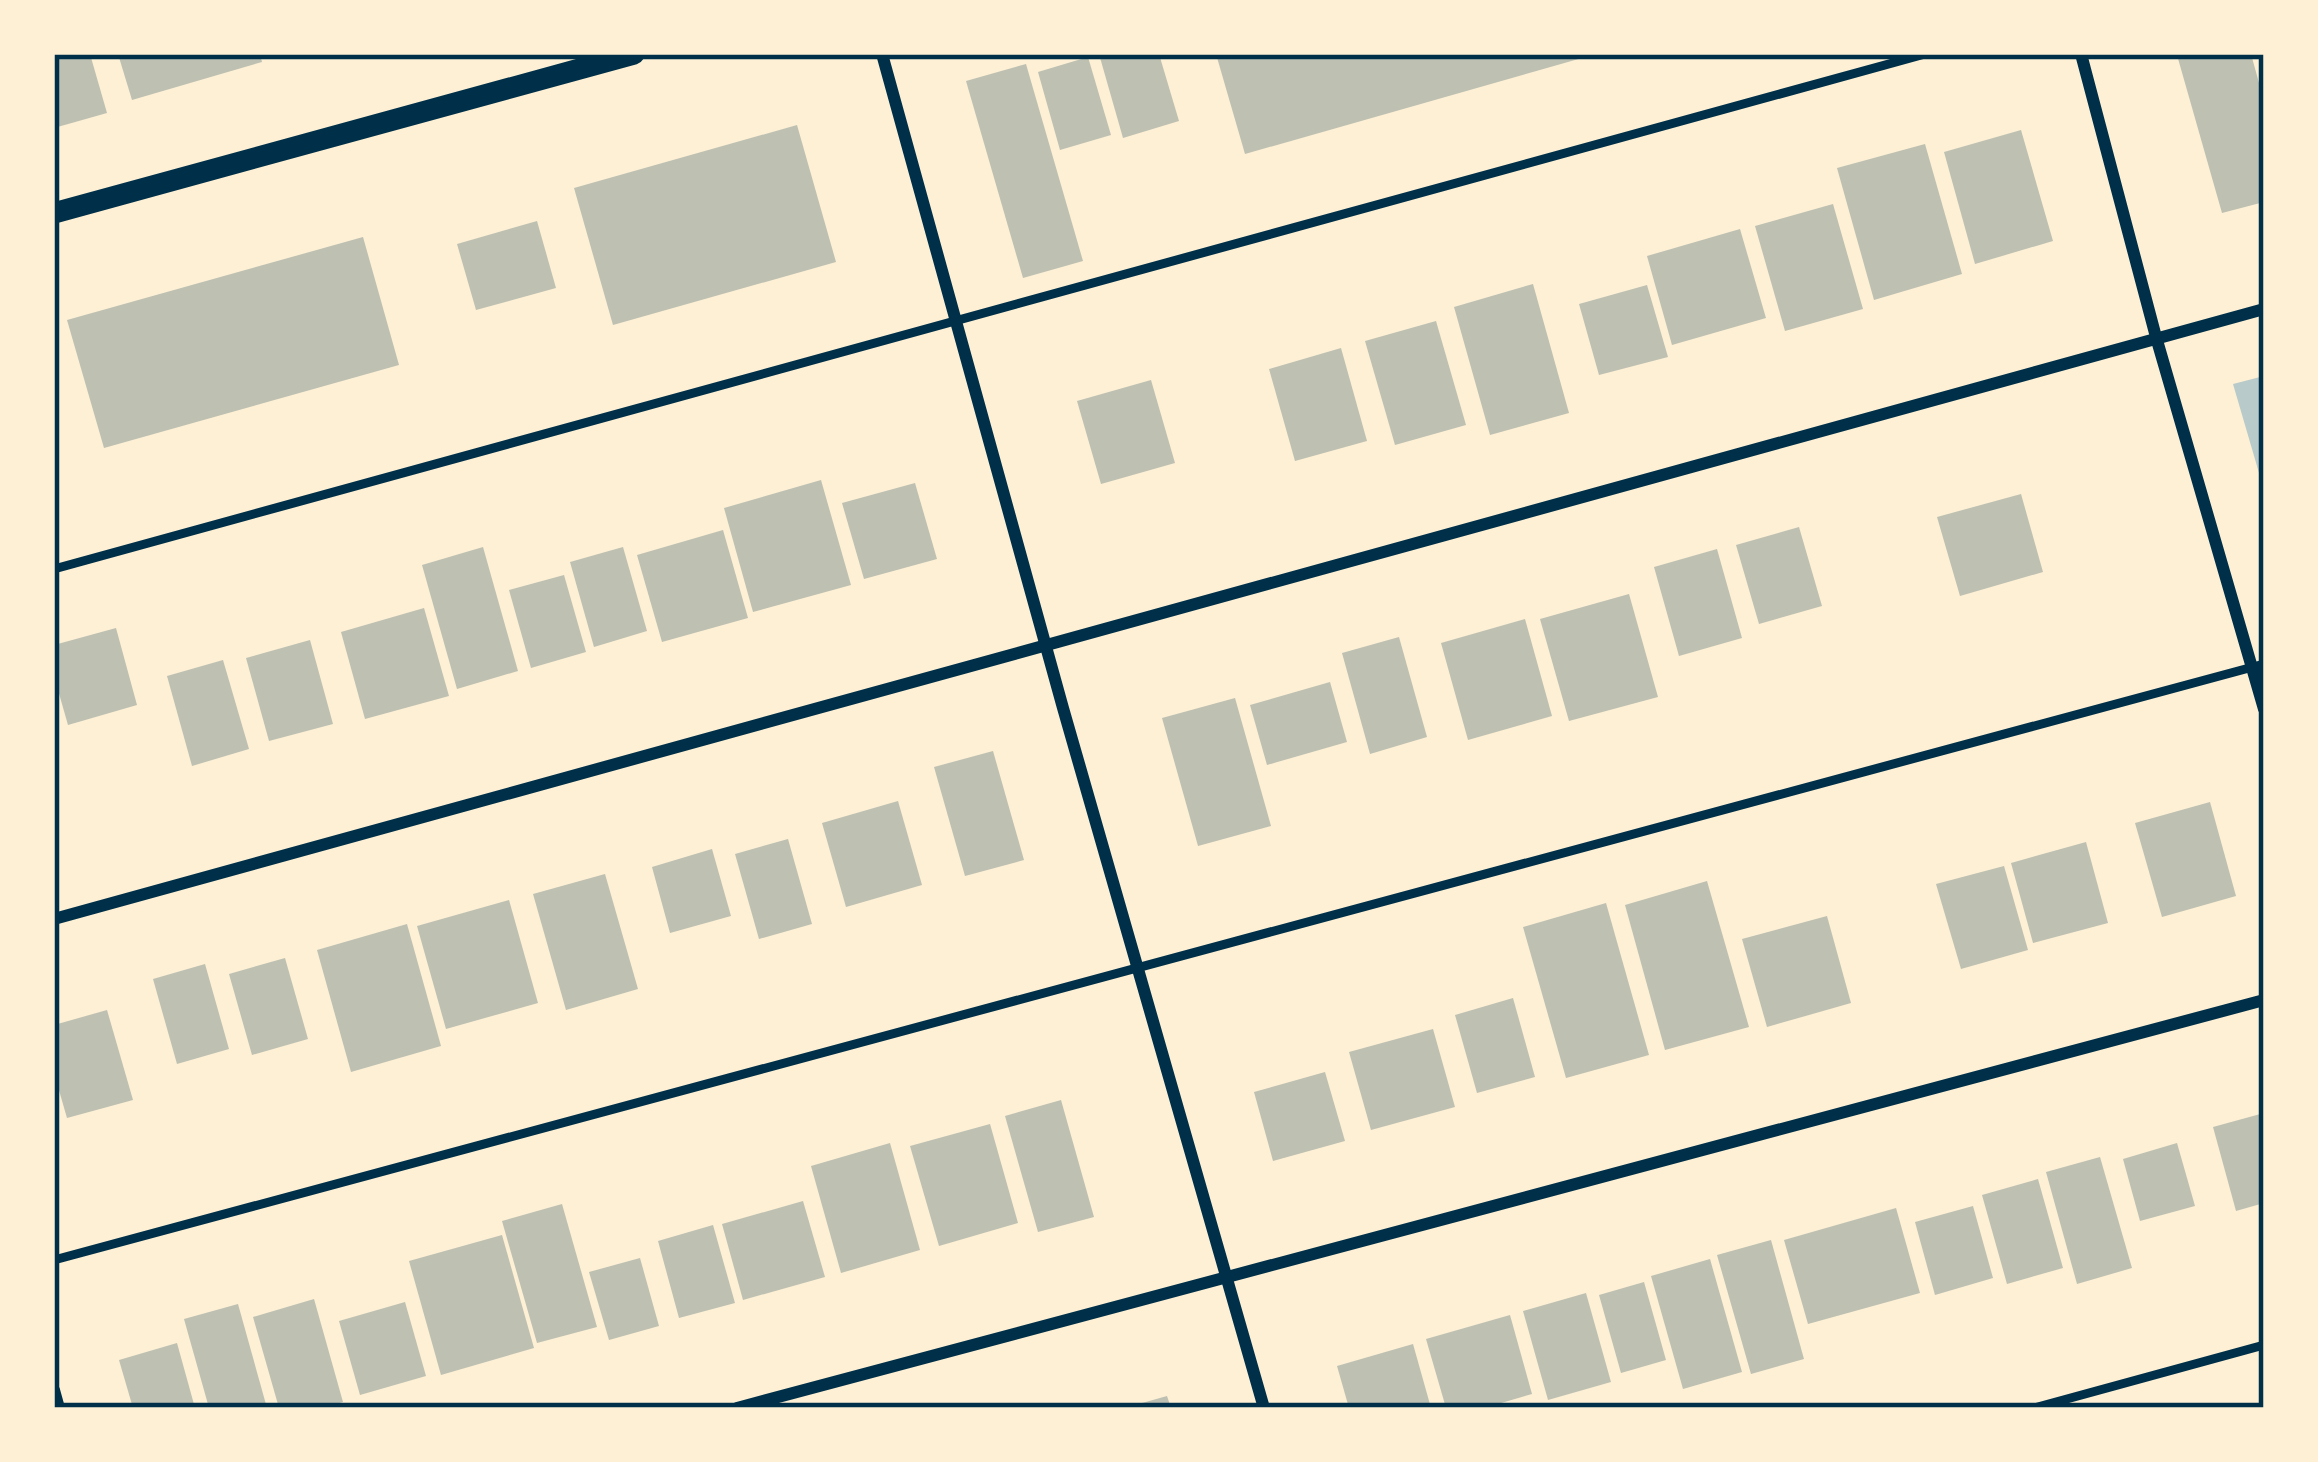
<svg xmlns="http://www.w3.org/2000/svg" width="2318" height="1462" font-family="Rubik,sans-serif">
  <style>
    .green { fill: #b9caca }
    .building { fill: #bec0b2 }
    .lines { fill: none; stroke-linecap: round; stroke-linejoin: round }
    .service { stroke: #003049; stroke-width: 9 }
    .minor { stroke: #003049; stroke-width: 12 }
    .tertiary { stroke: #003049; stroke-width: 21 }
    .neatline { fill: none; stroke: #003049; stroke-width: 4.5 }
  </style>
  <rect width="100%" height="100%" fill="#fdf0d5"/>
  <path class="green" d="M 2264,376 L 2264,490 L 2233,384 Z"/>
  <g class="building">
    <path d="M 54,54 L 90,54 L 107,113 L 54,128 Z"/>
    <path d="M 118,54 L 260,54 L 262,62 L 132,100 Z"/>
    <path d="M 1099,54 L 1159,54 L 1179,121 L 1123,138 Z"/>
    <path d="M 1216,54 L 1581,54 L 1582,58 L 1245,154 Z"/>
    <path d="M 2182,54 L 2251,54 L 2264,101 L 2264,202 L 2222,213 L 2177,55 Z"/>
    <path d="M 1088,57 L 1111,135 L 1060,150 L 1038,72 Z"/>
    <path d="M 1026,64 L 1083,261 L 1023,278 L 966,81 Z"/>
    <path d="M 797,125 L 836,262 L 613,325 L 574,188 Z"/>
    <path d="M 2021,130 L 2053,241 L 1975,264 L 1944,152 Z"/>
    <path d="M 1925,144 L 1962,274 L 1874,300 L 1837,168 Z"/>
    <path d="M 1833,204 L 1863,309 L 1785,331 L 1755,226 Z"/>
    <path d="M 537,221 L 556,288 L 476,310 L 457,244 Z"/>
    <path d="M 1740,229 L 1766,318 L 1672,345 L 1647,256 Z"/>
    <path d="M 363,237 L 399,365 L 104,448 L 67,320 Z"/>
    <path d="M 1533,284 L 1569,413 L 1490,435 L 1454,307 Z"/>
    <path d="M 1647,285 L 1668,357 L 1599,375 L 1579,304 Z"/>
    <path d="M 1436,321 L 1466,425 L 1395,445 L 1365,341 Z"/>
    <path d="M 1341,348 L 1367,441 L 1295,461 L 1269,369 Z"/>
    <path d="M 1151,380 L 1175,463 L 1101,484 L 1077,401 Z"/>
    <path d="M 821,480 L 851,585 L 753,612 L 724,508 Z"/>
    <path d="M 915,483 L 937,559 L 864,579 L 842,503 Z"/>
    <path d="M 2021,494 L 2043,572 L 1960,596 L 1937,517 Z"/>
    <path d="M 1799,527 L 1822,606 L 1759,624 L 1736,545 Z"/>
    <path d="M 723,530 L 748,618 L 662,642 L 637,555 Z"/>
    <path d="M 483,547 L 518,671 L 457,689 L 422,565 Z"/>
    <path d="M 623,547 L 647,631 L 594,647 L 570,562 Z"/>
    <path d="M 1717,549 L 1742,638 L 1679,656 L 1654,567 Z"/>
    <path d="M 564,575 L 586,652 L 531,668 L 509,590 Z"/>
    <path d="M 1629,594 L 1658,697 L 1569,721 L 1540,619 Z"/>
    <path d="M 424,608 L 449,696 L 365,719 L 341,632 Z"/>
    <path d="M 1525,619 L 1552,716 L 1468,740 L 1441,643 Z"/>
    <path d="M 116,628 L 137,705 L 68,725 L 54,676 L 54,645 Z"/>
    <path d="M 1399,637 L 1427,737 L 1370,754 L 1342,653 Z"/>
    <path d="M 310,640 L 333,724 L 269,741 L 246,658 Z"/>
    <path d="M 223,660 L 249,749 L 192,766 L 167,676 Z"/>
    <path d="M 1330,682 L 1347,742 L 1267,765 L 1250,705 Z"/>
    <path d="M 1235,698 L 1271,826 L 1198,846 L 1162,718 Z"/>
    <path d="M 993,751 L 1024,860 L 965,876 L 934,767 Z"/>
    <path d="M 898,801 L 922,885 L 846,907 L 822,823 Z"/>
    <path d="M 2210,802 L 2236,896 L 2162,917 L 2135,823 Z"/>
    <path d="M 788,839 L 812,924 L 759,939 L 735,854 Z"/>
    <path d="M 2086,842 L 2108,923 L 2033,943 L 2011,863 Z"/>
    <path d="M 712,849 L 731,916 L 670,933 L 652,867 Z"/>
    <path d="M 2004,866 L 2028,950 L 1961,969 L 1936,884 Z"/>
    <path d="M 605,874 L 638,989 L 566,1010 L 533,894 Z"/>
    <path d="M 1707,881 L 1749,1027 L 1665,1050 L 1625,905 Z"/>
    <path d="M 509,900 L 538,1003 L 446,1029 L 417,926 Z"/>
    <path d="M 1606,903 L 1649,1055 L 1566,1078 L 1523,927 Z"/>
    <path d="M 1827,916 L 1851,1003 L 1767,1027 L 1742,939 Z"/>
    <path d="M 407,924 L 441,1046 L 351,1072 L 317,950 Z"/>
    <path d="M 285,958 L 308,1039 L 252,1055 L 229,974 Z"/>
    <path d="M 205,964 L 229,1049 L 177,1064 L 153,979 Z"/>
    <path d="M 1513,998 L 1535,1077 L 1477,1093 L 1455,1015 Z"/>
    <path d="M 107,1010 L 133,1100 L 67,1118 L 54,1073 L 54,1025 Z"/>
    <path d="M 1433,1029 L 1455,1107 L 1371,1130 L 1349,1052 Z"/>
    <path d="M 1325,1072 L 1345,1141 L 1273,1161 L 1254,1092 Z"/>
    <path d="M 1061,1100 L 1094,1217 L 1038,1232 L 1005,1116 Z"/>
    <path d="M 2264,1113 L 2264,1203 L 2236,1211 L 2213,1127 Z"/>
    <path d="M 990,1124 L 1018,1223 L 939,1246 L 910,1146 Z"/>
    <path d="M 890,1143 L 920,1250 L 841,1273 L 811,1166 Z"/>
    <path d="M 2177,1143 L 2195,1206 L 2140,1221 L 2123,1159 Z"/>
    <path d="M 2100,1157 L 2132,1268 L 2077,1284 L 2046,1172 Z"/>
    <path d="M 2038,1179 L 2063,1268 L 2007,1284 L 1982,1195 Z"/>
    <path d="M 803,1201 L 825,1277 L 743,1300 L 722,1224 Z"/>
    <path d="M 562,1204 L 597,1327 L 537,1343 L 502,1221 Z"/>
    <path d="M 1973,1206 L 1993,1278 L 1935,1295 L 1915,1222 Z"/>
    <path d="M 1896,1208 L 1920,1293 L 1808,1324 L 1784,1240 Z"/>
    <path d="M 713,1225 L 735,1303 L 679,1318 L 658,1241 Z"/>
    <path d="M 502,1235 L 534,1348 L 441,1375 L 409,1261 Z"/>
    <path d="M 1771,1240 L 1804,1359 L 1751,1374 L 1717,1255 Z"/>
    <path d="M 640,1258 L 659,1326 L 609,1340 L 589,1272 Z"/>
    <path d="M 1710,1259 L 1742,1372 L 1683,1389 L 1651,1276 Z"/>
    <path d="M 1644,1282 L 1666,1360 L 1621,1373 L 1599,1295 Z"/>
    <path d="M 1586,1293 L 1611,1382 L 1548,1400 L 1523,1311 Z"/>
    <path d="M 314,1299 L 343,1402 L 321,1408 L 279,1408 L 253,1317 Z"/>
    <path d="M 405,1302 L 426,1376 L 360,1395 L 339,1321 Z"/>
    <path d="M 238,1304 L 267,1408 L 209,1408 L 184,1319 Z"/>
    <path d="M 1510,1315 L 1532,1394 L 1484,1408 L 1446,1408 L 1426,1339 Z"/>
    <path d="M 177,1343 L 195,1408 L 133,1408 L 119,1360 Z"/>
    <path d="M 1413,1344 L 1431,1408 L 1349,1408 L 1337,1366 Z"/>
    <path d="M 1167,1396 L 1171,1408 L 1128,1408 L 1128,1407 Z"/>
  </g>
  <g class="lines">
    <g class="service">
      <path d="M 54,569 L 1925,54"/>
      <path d="M 54,1260 L 2264,664"/>
      <path d="M 2034,1408 L 2264,1345"/>
    </g>
    <g class="minor">
      <path d="M 882,54 L 1063,708 L 1264,1408"/>
      <path d="M 2081,54 L 2156,337 L 2264,709"/>
      <path d="M 54,919 L 2264,309"/>
      <path d="M 54,1390 L 59,1408"/>
      <path d="M 737,1408 L 2264,1000"/>
    </g>
    <path class="tertiary" d="M 54,213 L 634,54"/>
  </g>
  <rect width="2318" height="1462" fill="none" stroke="#fdf0d5" stroke-width="114"/>
  <rect x="57" y="57" width="2204" height="1348" class="neatline"/>
</svg>
